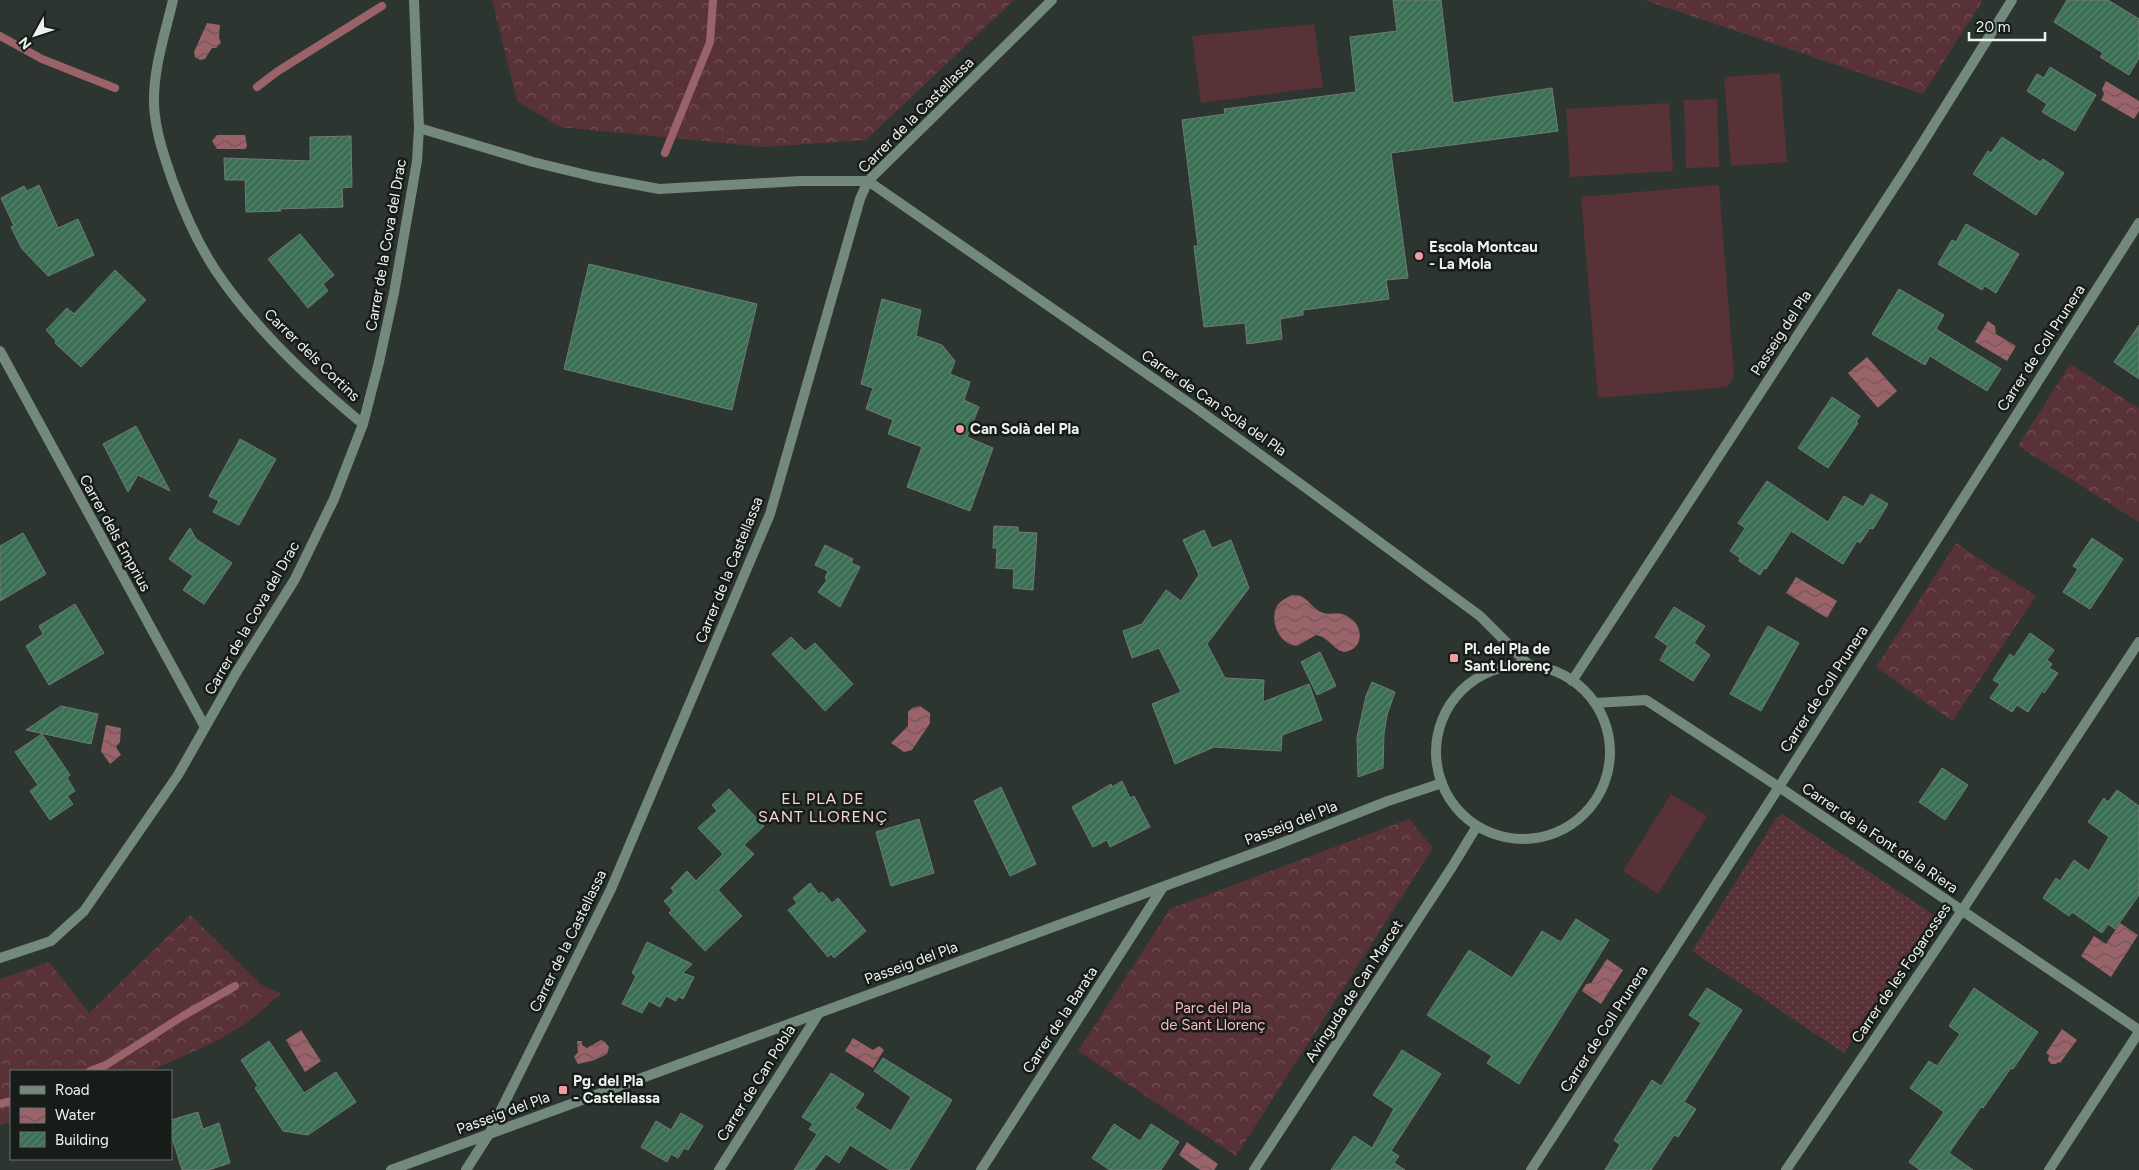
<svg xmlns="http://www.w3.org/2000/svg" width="2139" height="1170" font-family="Figtree,sans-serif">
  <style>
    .grass { fill: url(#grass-dots) }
    .forest { fill: url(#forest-crowns) }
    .garden { fill: #593237 }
    .water { fill: url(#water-waves) }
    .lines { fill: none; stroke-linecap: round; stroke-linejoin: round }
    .stream { stroke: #9a6369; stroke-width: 8 }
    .building { fill: url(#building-hatch); stroke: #707b75 }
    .street { stroke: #73897d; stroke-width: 10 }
    .poi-dot { fill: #f49aa5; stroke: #171c19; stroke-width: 2 }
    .labels { text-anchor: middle; stroke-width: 5; stroke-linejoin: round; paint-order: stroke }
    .street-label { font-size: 15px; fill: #edf3ef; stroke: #171c19 }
    .poi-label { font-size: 15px; font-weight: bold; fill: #edf3ef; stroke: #171c19; text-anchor: start }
    .park-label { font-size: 15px; fill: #fdb7be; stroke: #171c19 }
    .neighbourhood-label { font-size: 16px; letter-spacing: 1px; fill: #f6d3d6; stroke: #171c19 }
  </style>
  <defs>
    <pattern id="grass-dots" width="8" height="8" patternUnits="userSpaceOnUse" patternTransform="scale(1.25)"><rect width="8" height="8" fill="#593237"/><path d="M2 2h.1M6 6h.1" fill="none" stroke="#715054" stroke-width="1.8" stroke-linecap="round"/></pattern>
    <pattern id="forest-crowns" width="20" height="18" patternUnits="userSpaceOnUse" patternTransform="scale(1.25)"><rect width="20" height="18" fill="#593237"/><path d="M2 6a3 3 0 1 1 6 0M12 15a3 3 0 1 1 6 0" fill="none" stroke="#715054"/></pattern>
    <pattern id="water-waves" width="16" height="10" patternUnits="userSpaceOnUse" patternTransform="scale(1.25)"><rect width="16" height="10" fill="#9a6369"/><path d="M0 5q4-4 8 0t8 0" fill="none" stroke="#705658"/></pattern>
    <pattern id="building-hatch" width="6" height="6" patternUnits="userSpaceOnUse" patternTransform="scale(1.25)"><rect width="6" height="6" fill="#3a6f54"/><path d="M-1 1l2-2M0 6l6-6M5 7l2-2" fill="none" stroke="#57846d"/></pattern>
  </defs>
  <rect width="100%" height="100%" fill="#2c3530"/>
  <path class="grass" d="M 1782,814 L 1934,915 L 1932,922 L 1844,1053 L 1692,951 L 1775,820 Z"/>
  <g class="forest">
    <path d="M 492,0 L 1014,0 L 866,140 L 765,147 L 560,127 L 517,101 Z"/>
    <path d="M 1644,0 L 1983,0 L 1923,94 Z"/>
    <path d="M 2070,364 L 2139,408 L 2139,522 L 2018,446 Z"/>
    <path d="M 1956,543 L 2036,596 L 1952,721 L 1876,667 Z"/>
    <path d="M 1409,819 L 1433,848 L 1236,1156 L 1078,1051 L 1170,909 Z"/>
    <path d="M 190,915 L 262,985 L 281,993 L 248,1022 L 219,1040 L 150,1071 L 11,1071 L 11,1122 L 0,1125 L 0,979 L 49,962 L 89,1013 Z"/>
  </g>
  <g class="garden">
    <path d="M 1314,24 L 1323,87 L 1201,103 L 1192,36 Z"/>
    <path d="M 1780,73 L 1787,162 L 1731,166 L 1724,77 Z"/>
    <path d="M 1717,99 L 1719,167 L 1686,168 L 1684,100 Z"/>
    <path d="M 1669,103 L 1673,171 L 1570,177 L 1566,109 Z"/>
    <path d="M 1719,185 L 1734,376 L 1727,387 L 1598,398 L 1581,197 Z"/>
    <path d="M 1671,794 L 1707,816 L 1658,894 L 1623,871 Z"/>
  </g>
  <g class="water">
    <path d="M 207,23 L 220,25 L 219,38 L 221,43 L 216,48 L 212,48 L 205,59 L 200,60 L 195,57 L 194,52 Z"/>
    <path d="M 2106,81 L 2139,101 L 2139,111 L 2134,119 L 2101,100 L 2104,94 L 2102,89 Z"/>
    <path d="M 217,135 L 245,135 L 247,146 L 245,149 L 217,149 L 212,141 Z"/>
    <path d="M 1988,321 L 1995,326 L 1996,334 L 2016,346 L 2007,361 L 1975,342 Z"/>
    <path d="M 1867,357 L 1897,391 L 1878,408 L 1848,373 Z"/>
    <path d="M 1796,577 L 1837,601 L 1827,618 L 1786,593 Z"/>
    <path d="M 1292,595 C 1307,594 1309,606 1321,612 C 1329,616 1339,611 1347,616 C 1364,624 1365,650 1344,652 C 1332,649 1329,637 1316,635 L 1297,646 C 1280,645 1270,623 1276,608 C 1278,602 1286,598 1292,595 Z"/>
    <path d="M 920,706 L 930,713 L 930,723 L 912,750 L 904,752 L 891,743 L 908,726 L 908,712 L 912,708 Z"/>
    <path d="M 106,725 L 121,728 L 120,742 L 116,747 L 121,755 L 110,764 L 101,751 Z"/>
    <path d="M 2120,923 L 2138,935 L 2111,977 L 2081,956 L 2094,936 L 2106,944 Z"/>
    <path d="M 1607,959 L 1623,970 L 1601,1004 L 1582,991 L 1586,984 L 1591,983 Z"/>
    <path d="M 2062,1029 L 2077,1040 L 2060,1063 L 2058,1062 L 2056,1064 L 2051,1064 L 2048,1060 L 2049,1055 L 2046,1053 Z"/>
    <path d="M 301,1030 L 321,1061 L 305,1072 L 286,1040 Z"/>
    <path d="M 853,1038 L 873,1050 L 879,1046 L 884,1050 L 873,1068 L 845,1051 Z"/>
    <path d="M 601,1040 L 605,1042 L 609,1047 L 607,1054 L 595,1060 L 578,1064 L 574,1057 L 578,1052 L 577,1041 L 582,1041 L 582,1045 L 587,1048 Z"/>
    <path d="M 1187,1142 L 1218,1164 L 1214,1170 L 1200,1170 L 1179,1155 Z"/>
  </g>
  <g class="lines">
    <g class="stream">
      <path d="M 0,36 L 42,59 L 115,88"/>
      <path d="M 257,87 L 278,71 L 382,6"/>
      <path d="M 665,153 L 710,42 L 713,0"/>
      <path d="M 90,1071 L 106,1065 L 183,1016 L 235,986"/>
      <path d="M 0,1104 L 11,1101"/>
    </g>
  </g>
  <g class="building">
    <path d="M 1393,0 L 1441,0 L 1453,103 L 1552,88 L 1558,131 L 1391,153 L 1408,278 L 1386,280 L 1389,299 L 1303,310 L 1303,315 L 1280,319 L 1282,339 L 1247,344 L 1245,323 L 1204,327 L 1194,246 L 1198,246 L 1182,120 L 1225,114 L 1224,109 L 1356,92 L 1350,37 L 1397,31 Z"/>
    <path d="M 2067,0 L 2108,0 L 2139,19 L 2139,58 L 2129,75 L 2100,57 L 2103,53 L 2054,22 Z"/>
    <path d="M 2050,67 L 2096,95 L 2075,131 L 2042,112 L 2047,104 L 2027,91 L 2037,74 L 2044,78 Z"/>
    <path d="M 351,136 L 352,187 L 342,188 L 343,207 L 279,209 L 281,211 L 246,212 L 245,180 L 225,180 L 224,158 L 310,161 L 310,137 Z"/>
    <path d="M 2002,137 L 2040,162 L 2043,159 L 2064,173 L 2036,215 L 1973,174 L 1988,151 L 1991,153 Z"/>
    <path d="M 39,185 L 58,228 L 78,219 L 94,255 L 48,276 L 22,249 L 11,227 L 14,226 L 1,198 L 24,186 L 27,191 Z"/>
    <path d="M 1966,224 L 2019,254 L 1996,293 L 1985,286 L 1982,290 L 1938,264 L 1952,240 L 1956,242 Z"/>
    <path d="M 300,234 L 334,275 L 323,284 L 328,291 L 308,308 L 268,259 Z"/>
    <path d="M 589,264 L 757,304 L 732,410 L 564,369 Z"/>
    <path d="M 115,270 L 146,300 L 81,367 L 55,343 L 56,341 L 46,330 L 67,308 L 74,314 Z"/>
    <path d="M 1899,289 L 1944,315 L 1936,329 L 2001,369 L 1987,391 L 1930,356 L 1925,365 L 1872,334 Z"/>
    <path d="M 882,299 L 921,310 L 916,336 L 942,345 L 955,361 L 950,374 L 970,382 L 964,400 L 979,407 L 967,437 L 993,448 L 970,511 L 907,487 L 922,447 L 888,434 L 893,420 L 866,409 L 873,388 L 861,384 Z"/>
    <path d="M 2139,325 L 2139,379 L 2114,362 Z"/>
    <path d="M 1832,397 L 1860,416 L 1856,422 L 1858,423 L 1828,468 L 1798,448 Z"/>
    <path d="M 136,426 L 170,491 L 138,475 L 128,492 L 103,444 Z"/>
    <path d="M 240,439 L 276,459 L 239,525 L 213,512 L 219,501 L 209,496 Z"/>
    <path d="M 1767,481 L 1828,522 L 1844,496 L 1863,507 L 1871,494 L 1888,504 L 1873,529 L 1870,528 L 1860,543 L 1857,541 L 1843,564 L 1791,531 L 1766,569 L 1764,568 L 1760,575 L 1739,561 L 1740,558 L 1730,551 L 1745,528 L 1738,523 Z"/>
    <path d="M 994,526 L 1018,527 L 1018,532 L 1037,533 L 1033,590 L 1013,588 L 1014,569 L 996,568 L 997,548 L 993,548 Z"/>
    <path d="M 190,528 L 196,539 L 232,563 L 204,604 L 183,590 L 193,576 L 169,559 Z"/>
    <path d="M 1204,530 L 1212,548 L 1231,540 L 1249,588 L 1207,644 L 1225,678 L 1264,680 L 1263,702 L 1309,684 L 1322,720 L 1282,735 L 1281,751 L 1214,747 L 1175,764 L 1152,704 L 1181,692 L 1159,648 L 1132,658 L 1123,631 L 1142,624 L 1166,590 L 1181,601 L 1199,575 L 1183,540 Z"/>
    <path d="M 23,533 L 46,574 L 0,601 L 0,546 Z"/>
    <path d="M 2092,538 L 2123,559 L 2090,609 L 2063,592 L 2078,569 L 2073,566 Z"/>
    <path d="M 825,545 L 853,559 L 851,563 L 860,567 L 840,607 L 818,592 L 827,580 L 825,578 L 828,571 L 815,565 Z"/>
    <path d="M 75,604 L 104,653 L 49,685 L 26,646 L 43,634 L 39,626 Z"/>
    <path d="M 1674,607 L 1705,626 L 1694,643 L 1710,655 L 1693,681 L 1660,660 L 1668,646 L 1655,637 Z"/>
    <path d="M 1768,626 L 1799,643 L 1761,711 L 1730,694 Z"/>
    <path d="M 2030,633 L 2054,650 L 2047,660 L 2052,664 L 2049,668 L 2058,673 L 2044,693 L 2042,691 L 2028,712 L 2017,705 L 2012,712 L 1990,698 L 2000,684 L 1993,680 L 2010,654 L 2014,657 Z"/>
    <path d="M 791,637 L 805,651 L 815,643 L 853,684 L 825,711 L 772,654 Z"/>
    <path d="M 1320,652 L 1336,686 L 1317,695 L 1301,662 Z"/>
    <path d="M 1372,682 L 1395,692 L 1387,715 L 1384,734 L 1383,768 L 1358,777 L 1357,737 L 1366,696 Z"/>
    <path d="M 61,706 L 98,714 L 91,744 L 26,730 Z"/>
    <path d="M 42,734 L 70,775 L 67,778 L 75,791 L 67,796 L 73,804 L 50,820 L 30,791 L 38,785 L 15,752 Z"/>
    <path d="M 1942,768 L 1968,785 L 1945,820 L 1919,802 Z"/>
    <path d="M 1122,781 L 1130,798 L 1134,796 L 1150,827 L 1110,847 L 1107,840 L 1093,847 L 1072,807 L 1111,784 L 1112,787 Z"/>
    <path d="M 1001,787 L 1036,864 L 1010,876 L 974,801 Z"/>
    <path d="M 729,789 L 764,826 L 744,845 L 754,854 L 718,890 L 742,916 L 705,951 L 669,913 L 672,910 L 664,901 L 674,892 L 671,888 L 687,871 L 696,881 L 723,854 L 698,828 L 717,811 L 712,805 Z"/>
    <path d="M 2117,790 L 2139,806 L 2139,895 L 2115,929 L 2108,924 L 2102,933 L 2072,912 L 2069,916 L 2043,898 L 2056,878 L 2060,881 L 2074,860 L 2089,871 L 2109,837 L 2088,822 L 2104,798 L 2108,802 Z"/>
    <path d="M 919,819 L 934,873 L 891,886 L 876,832 Z"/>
    <path d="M 810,883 L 819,894 L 822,892 L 832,903 L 838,898 L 866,931 L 834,958 L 831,954 L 828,957 L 788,910 L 797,903 L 793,898 Z"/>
    <path d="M 1576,919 L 1609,940 L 1519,1084 L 1487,1063 L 1492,1056 L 1427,1015 L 1469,950 L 1512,978 L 1542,931 L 1561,942 Z"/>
    <path d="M 647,942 L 692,964 L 683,973 L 694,977 L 683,999 L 678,996 L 676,1001 L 666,996 L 660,1007 L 649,1001 L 642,1013 L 622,1004 L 636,976 L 632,973 Z"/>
    <path d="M 1707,988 L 1742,1010 L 1684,1102 L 1696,1109 L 1678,1137 L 1674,1135 L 1651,1170 L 1605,1170 L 1620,1145 L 1614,1140 L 1652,1080 L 1661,1086 L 1701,1023 L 1689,1015 Z"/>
    <path d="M 1974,988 L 2038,1032 L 2013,1069 L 2011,1068 L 1983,1108 L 1981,1107 L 1949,1153 L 1973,1170 L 1920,1170 L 1909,1162 L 1944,1112 L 1910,1088 L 1929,1061 L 1937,1066 L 1960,1034 L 1949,1026 Z"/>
    <path d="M 269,1041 L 304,1093 L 336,1072 L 356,1102 L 308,1135 L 283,1131 L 255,1088 L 258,1086 L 241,1060 Z"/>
    <path d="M 1402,1050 L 1441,1074 L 1391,1151 L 1399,1156 L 1394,1163 L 1405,1170 L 1331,1170 L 1354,1136 L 1372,1148 L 1394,1109 L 1373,1095 Z"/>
    <path d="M 883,1058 L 952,1100 L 909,1170 L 890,1170 L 850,1145 L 839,1163 L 826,1154 L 814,1170 L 794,1170 L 817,1134 L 809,1129 L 813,1124 L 802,1117 L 831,1073 L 864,1094 L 855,1108 L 891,1131 L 911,1097 L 874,1071 Z"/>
    <path d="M 198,1112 L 203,1129 L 219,1123 L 230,1163 L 208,1170 L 182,1170 L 171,1134 L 171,1120 Z"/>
    <path d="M 681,1113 L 703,1126 L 688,1150 L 684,1148 L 678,1158 L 671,1154 L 667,1162 L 641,1147 L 656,1121 L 671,1130 Z"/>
    <path d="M 1114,1124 L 1140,1141 L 1151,1124 L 1179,1142 L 1161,1170 L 1110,1170 L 1092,1158 Z"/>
  </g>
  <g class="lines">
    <g class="street">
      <path d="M 173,0 C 165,34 153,69 154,104 C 155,131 164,156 173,182 C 184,212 198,244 216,271 C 255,329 308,379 363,424"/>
      <path d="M 419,128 L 533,162 L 595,177 L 659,189 L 800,181 L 868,181 L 1192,405 L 1302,485 L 1480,616 L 1529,665"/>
      <path d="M 0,351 L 205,727"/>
      <circle cx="1523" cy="752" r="87"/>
      <path d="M 1572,681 L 1910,163 L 2012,0"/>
      <path d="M 1595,703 L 1646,700 L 1779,787 L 2139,1030"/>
      <path d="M 0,958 L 51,941 L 84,911 L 178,775 L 236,673 L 295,579 L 334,499 L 363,424 L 379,362 L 394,293 L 417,161 L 419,128 L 414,0"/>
      <path d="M 391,1170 L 1271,847 L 1388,801 L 1442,783"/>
      <path d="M 466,1170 L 489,1134 L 611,889 L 770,514 L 860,199 L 868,181 L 1052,0"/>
      <path d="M 719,1170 L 819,1013"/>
      <path d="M 981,1170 L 1163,887"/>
      <path d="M 1254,1170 L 1452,867 L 1477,826"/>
      <path d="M 1531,1170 L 1779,787 L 2139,223"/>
      <path d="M 1786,1170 L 1961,912 L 2139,642"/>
      <path d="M 2049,1170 L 2139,1032"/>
    </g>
  </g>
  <g class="poi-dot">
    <circle cx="1419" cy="256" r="5"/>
    <circle cx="960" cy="429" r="5"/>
    <rect x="1449" y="653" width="10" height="10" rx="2.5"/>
    <rect x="558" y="1085" width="10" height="10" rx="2.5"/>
  </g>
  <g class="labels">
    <g class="street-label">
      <text transform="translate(916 115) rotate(-45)" y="5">Carrer de la Castellassa</text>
      <text transform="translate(386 245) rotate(-80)" y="5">Carrer de la Cova del Drac</text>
      <text transform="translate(1781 333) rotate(-57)" y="5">Passeig del Pla</text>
      <text transform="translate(2041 348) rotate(-57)" y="5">Carrer de Coll Prunera</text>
      <text transform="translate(312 355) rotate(44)" y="5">Carrer dels Cortins</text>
      <text transform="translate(1214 403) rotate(35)" y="5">Carrer de Can Solà del Pla</text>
      <text transform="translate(115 533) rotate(61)" y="5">Carrer dels Emprius</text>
      <text transform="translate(729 570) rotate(-68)" y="5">Carrer de la Castellassa</text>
      <text transform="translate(252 618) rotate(-60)" y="5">Carrer de la Cova del Drac</text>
      <text transform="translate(1824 689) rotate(-57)" y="5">Carrer de Coll Prunera</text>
      <text transform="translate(1291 823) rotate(-21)" y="5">Passeig del Pla</text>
      <text transform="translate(1880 838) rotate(34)" y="5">Carrer de la Font de la Riera</text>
      <text transform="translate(568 941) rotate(-64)" y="5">Carrer de la Castellassa</text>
      <text transform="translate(911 963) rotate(-20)" y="5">Passeig del Pla</text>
      <text transform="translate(1901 973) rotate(-56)" y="5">Carrer de les Fogarosses</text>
      <text transform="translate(1354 991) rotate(-57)" y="5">Avinguda de Can Marcet</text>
      <text transform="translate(1060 1020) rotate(-57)" y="5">Carrer de la Barata</text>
      <text transform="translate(1604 1029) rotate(-57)" y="5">Carrer de Coll Prunera</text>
      <text transform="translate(756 1083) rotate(-58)" y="5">Carrer de Can Pobla</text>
      <text transform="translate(503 1113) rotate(-20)" y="5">Passeig del Pla</text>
    </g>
    <g class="poi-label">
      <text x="1429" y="252">Escola Montcau<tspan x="1429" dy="17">- La Mola</tspan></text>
      <text x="970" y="434">Can Solà del Pla</text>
      <text x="1464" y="654">Pl. del Pla de<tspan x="1464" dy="17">Sant Llorenç</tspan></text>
      <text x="573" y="1086">Pg. del Pla<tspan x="573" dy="17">- Castellassa</tspan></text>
    </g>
    <g class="park-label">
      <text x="1213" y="1013">Parc del Pla<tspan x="1213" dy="17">de Sant Llorenç</tspan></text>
    </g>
    <g class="neighbourhood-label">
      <text x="823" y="804">EL PLA DE<tspan x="823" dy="18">SANT LLORENÇ</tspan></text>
    </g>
  </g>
  <rect x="10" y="1070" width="162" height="90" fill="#171c19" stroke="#6d726f"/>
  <rect x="20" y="1086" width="25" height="8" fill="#73897d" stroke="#6d726f"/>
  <text x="55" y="1095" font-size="15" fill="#edf3ef">Road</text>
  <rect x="20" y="1108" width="25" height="15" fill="url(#water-waves)" stroke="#6d726f"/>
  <text x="55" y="1120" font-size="15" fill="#edf3ef">Water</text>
  <rect x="20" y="1132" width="25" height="15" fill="url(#building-hatch)" stroke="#6d726f"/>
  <text x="55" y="1145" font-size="15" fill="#edf3ef">Building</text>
  <g transform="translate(35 35) rotate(230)" stroke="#171c19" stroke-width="4" paint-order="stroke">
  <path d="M0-4L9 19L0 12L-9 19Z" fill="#edf3ef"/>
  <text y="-8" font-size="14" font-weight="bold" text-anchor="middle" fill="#edf3ef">N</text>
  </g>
  <path d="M1969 32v8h76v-8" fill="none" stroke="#edf3ef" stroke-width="2.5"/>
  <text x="1976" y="32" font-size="15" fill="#edf3ef" stroke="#171c19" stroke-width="4" paint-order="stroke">20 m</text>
</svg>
